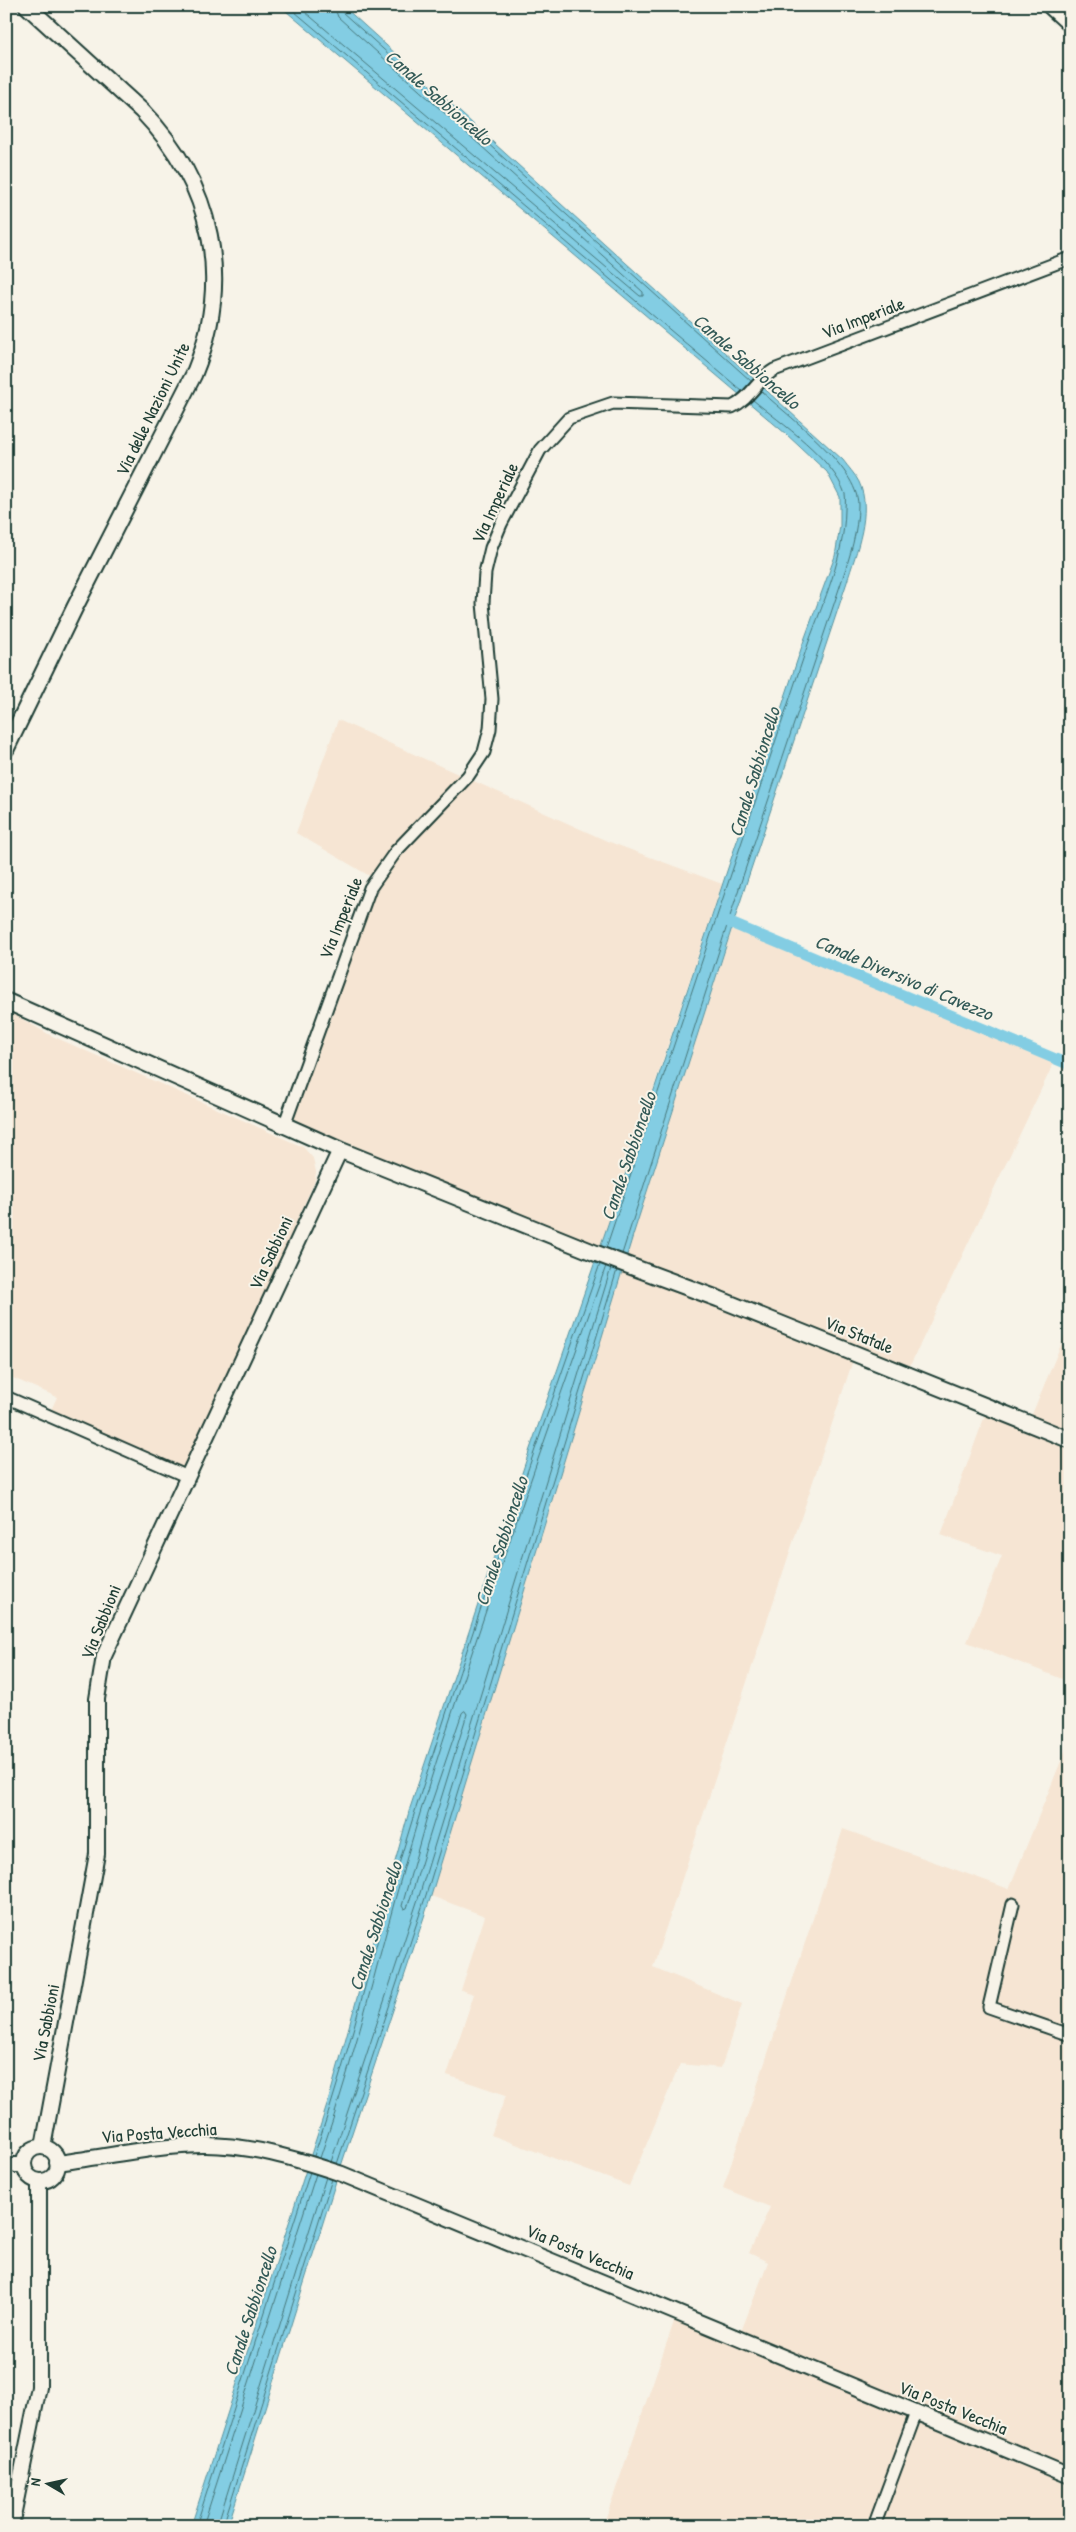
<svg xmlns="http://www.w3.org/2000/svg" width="1076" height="2532" font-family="'Patrick Hand',sans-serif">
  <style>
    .built { fill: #f6e5d3 }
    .water { fill: #83cde3; stroke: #5b939d }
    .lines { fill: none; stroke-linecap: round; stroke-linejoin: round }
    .shore { stroke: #47777a; stroke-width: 1 }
    .canal { stroke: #83cde3; stroke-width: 11 }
    .minor-casing { stroke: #1f3d34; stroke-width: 15 }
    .tertiary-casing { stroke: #1f3d34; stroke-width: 18 }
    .secondary-casing { stroke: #1f3d34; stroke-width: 19 }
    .minor { stroke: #f7f3e8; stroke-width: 11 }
    .tertiary { stroke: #f7f3e8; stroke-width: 14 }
    .secondary { stroke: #f7f3e8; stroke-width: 15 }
    .labels { text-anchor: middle; stroke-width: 4; stroke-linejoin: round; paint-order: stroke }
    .street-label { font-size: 18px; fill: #1f3d34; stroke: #f7f3e8 }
    .water-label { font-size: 19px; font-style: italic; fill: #335a57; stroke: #f7f3e8 }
  </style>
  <rect width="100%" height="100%" fill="#f7f3e8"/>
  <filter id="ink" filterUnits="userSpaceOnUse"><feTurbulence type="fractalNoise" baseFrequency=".02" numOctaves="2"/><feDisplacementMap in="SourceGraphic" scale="10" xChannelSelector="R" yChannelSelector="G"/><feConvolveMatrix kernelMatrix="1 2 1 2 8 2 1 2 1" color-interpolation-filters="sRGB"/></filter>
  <g filter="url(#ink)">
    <g class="built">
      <path d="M 338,720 L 607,841 L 722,884 L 600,1247 L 285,1117 L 375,879 L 296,833 Z"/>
      <path d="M 733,926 L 1057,1056 L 907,1372 L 855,1354 L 653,1967 L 742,2004 L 721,2068 L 680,2064 L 629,2186 L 491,2135 L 506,2095 L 447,2075 L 474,1994 L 461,1990 L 485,1916 L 431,1896 L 634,1232 Z"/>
      <path d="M 6,1010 L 50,1035 L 303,1147 L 313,1158 L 316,1172 L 315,1180 L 187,1468 L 175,1466 L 51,1410 L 57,1397 L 6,1375 Z"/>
      <path d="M 1070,1323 L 1070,1682 L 967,1642 L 1002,1556 L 941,1535 L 987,1410 L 1028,1424 Z"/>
      <path d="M 1070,1739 L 1070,2526 L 603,2526 L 676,2316 L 737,2342 L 768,2262 L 749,2253 L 770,2207 L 723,2188 L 843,1829 L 1009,1889 Z"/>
    </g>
    <path class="water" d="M 280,6 L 343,6 L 843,460 C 848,467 855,474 859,482 C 873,512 856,552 847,582 L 746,884 L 634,1232 L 431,1896 L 336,2181 L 228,2526 L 191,2526 L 328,2102 L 410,1808 L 530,1449 L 640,1132 L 803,643 L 835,556 L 840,526 L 840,497 L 827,472 L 786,434 Z"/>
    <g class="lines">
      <g class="shore">
        <path d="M 288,6 L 742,391"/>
        <path d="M 298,6 L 640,296 L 643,296 L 643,292 L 338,17 L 334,6"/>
        <path d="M 340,6 L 342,12 L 751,381"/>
        <path d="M 606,1248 L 808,644 C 824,600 844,557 845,510 C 845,505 846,499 845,494 C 833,458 782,424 753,400"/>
        <path d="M 622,1254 L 741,882 L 842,580 C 850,556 858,531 858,505 C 858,467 789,417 761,391"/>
        <path d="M 465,1711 L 467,1714 L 413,1890 L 407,1908 L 404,1909 L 402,1906 L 428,1813 L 462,1713 Z"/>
        <path d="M 314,2156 C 354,2042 379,1924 416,1808 C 473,1626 536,1445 600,1264"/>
        <path d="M 320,2158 C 360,2044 385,1926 421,1810 C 478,1628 542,1447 606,1266"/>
        <path d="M 331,2162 L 420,1893 L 611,1268"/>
        <path d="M 337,2164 L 426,1895 L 617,1270"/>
        <path d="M 196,2526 L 310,2172"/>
        <path d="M 203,2526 L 316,2174"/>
        <path d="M 217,2526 L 326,2177"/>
        <path d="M 223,2526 L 332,2179"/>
      </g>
      <path class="canal" d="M 726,921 L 1070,1065"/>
      <g class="minor-casing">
        <g id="minor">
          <path d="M 1047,6 L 1070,27"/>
          <path d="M 284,1126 L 370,888 L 396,851 L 468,776 L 484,752 L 490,729 L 492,699 L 483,603 L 485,573 L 491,548 L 501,524 L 540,450 L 569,418 L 613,403 L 732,407 C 750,399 757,380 774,370 L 1070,258"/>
          <path d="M 6,1397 L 188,1477"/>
          <path d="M 1013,1904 L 989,2007 L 1070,2035"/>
          <path d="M 874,2526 L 916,2413"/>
        </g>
      </g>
      <g class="tertiary-casing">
        <g id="tertiary">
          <path d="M 43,2147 L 97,1854 L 97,1699 L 104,1656 L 340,1150"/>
          <circle cx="41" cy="2164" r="17"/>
          <path d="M 57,2163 C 105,2157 153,2146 201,2145 C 248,2144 297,2159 342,2174 L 1070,2476"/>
          <path d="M 6,2165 L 24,2165"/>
          <path d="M 11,2526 L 39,2387 L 39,2181"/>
        </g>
      </g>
      <g class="secondary-casing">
        <g id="secondary">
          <path d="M 6,749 L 75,607 L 194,374 C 233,279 213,185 142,111 L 27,6"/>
          <path d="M 6,1001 L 340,1150 L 595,1253 L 719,1299 L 1070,1440"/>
        </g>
      </g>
      <use href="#minor" class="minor"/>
      <use href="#tertiary" class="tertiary"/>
      <use href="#secondary" class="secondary"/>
    </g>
  </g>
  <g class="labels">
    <g class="street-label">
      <text transform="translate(863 318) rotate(-21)" y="6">Via Imperiale</text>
      <text transform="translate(153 409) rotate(-64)" y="6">Via delle Nazioni Unite</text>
      <text transform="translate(495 503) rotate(-65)" y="6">Via Imperiale</text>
      <text transform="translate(341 918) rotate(-68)" y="6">Via Imperiale</text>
      <text transform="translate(271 1253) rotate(-65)" y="6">Via Sabbioni</text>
      <text transform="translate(859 1335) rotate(22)" y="6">Via Statale</text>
      <text transform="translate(101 1622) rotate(-68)" y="6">Via Sabbioni</text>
      <text transform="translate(46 2023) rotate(-79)" y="6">Via Sabbioni</text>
      <text transform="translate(159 2133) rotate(-4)" y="6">Via Posta Vecchia</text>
      <text transform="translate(580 2252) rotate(23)" y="6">Via Posta Vecchia</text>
      <text transform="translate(953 2408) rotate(22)" y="6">Via Posta Vecchia</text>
    </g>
    <g class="water-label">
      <text transform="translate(439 97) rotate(41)" y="7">Canale Sabbioncello</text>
      <text transform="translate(747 361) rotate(41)" y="7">Canale Sabbioncello</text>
      <text transform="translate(754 772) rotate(-73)" y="7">Canale Sabbioncello</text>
      <text transform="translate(904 977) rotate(23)" y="7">Canale Diversivo di Cavezzo</text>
      <text transform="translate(628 1156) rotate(-71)" y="7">Canale Sabbioncello</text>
      <text transform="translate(501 1541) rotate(-72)" y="7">Canale Sabbioncello</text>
      <text transform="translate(375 1926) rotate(-72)" y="7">Canale Sabbioncello</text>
      <text transform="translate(250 2311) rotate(-72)" y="7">Canale Sabbioncello</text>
    </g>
  </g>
  <rect width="1076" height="2532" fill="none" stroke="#f7f3e8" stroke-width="25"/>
  <rect x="12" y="12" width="1051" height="2507" fill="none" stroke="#1f3d34" stroke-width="2" filter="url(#ink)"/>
  <g transform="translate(48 2484) rotate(279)" stroke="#f7f3e8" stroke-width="4" paint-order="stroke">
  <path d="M0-4L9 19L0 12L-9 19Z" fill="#1f3d34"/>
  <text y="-8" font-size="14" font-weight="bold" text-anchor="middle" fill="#1f3d34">N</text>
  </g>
</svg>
